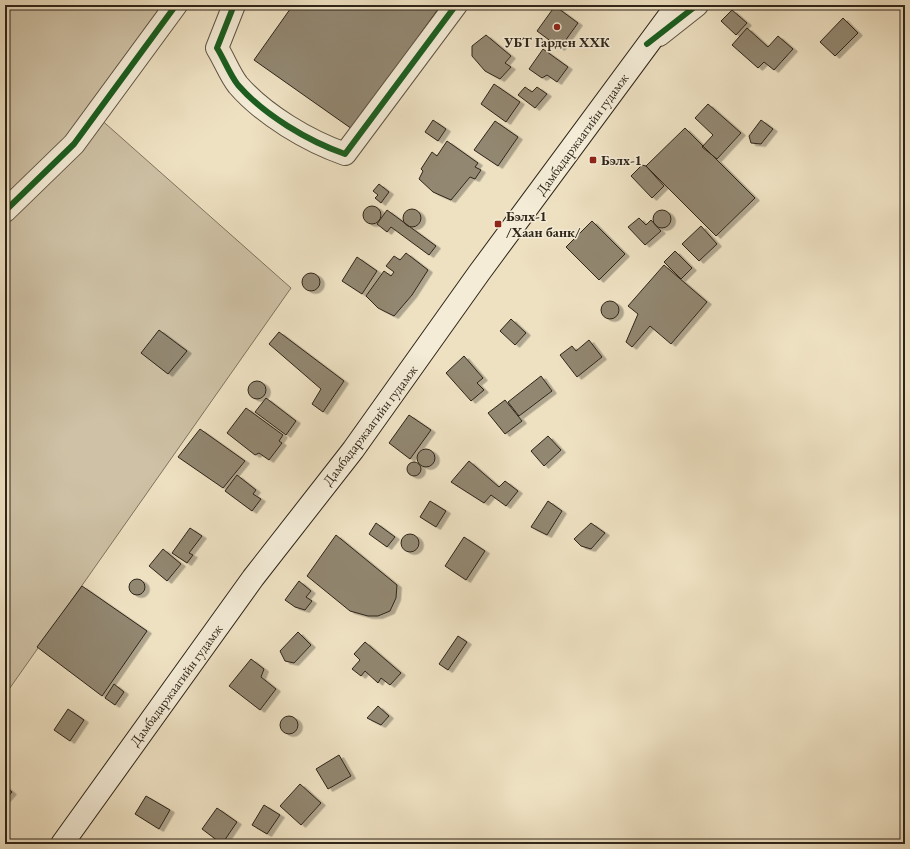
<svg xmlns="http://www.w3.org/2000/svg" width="910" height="849" font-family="'EB Garamond',serif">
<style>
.green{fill:#cec1a5;stroke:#7e735f}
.building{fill:#928771;stroke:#2f2519;filter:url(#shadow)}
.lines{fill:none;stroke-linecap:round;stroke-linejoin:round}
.minor-casing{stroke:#5f5443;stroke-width:24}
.secondary-casing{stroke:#2f2519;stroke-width:24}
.minor{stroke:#f4ecd7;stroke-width:22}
.secondary{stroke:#f4ecd7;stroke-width:22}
.cycleway-casing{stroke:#f4ecd7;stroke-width:8}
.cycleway{stroke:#1b5e20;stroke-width:6}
.poi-dot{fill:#8f2418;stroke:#f4ecd7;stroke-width:1.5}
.labels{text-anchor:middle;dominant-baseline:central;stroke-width:3;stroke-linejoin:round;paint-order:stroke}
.poi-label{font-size:14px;font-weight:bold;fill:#2f2519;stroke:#f4ecd7;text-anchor:start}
.street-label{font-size:14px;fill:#2f2519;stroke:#f4ecd7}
</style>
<defs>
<filter id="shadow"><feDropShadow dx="4.5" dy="2.5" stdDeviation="0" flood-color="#0004"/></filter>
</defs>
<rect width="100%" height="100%" fill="#eee1c2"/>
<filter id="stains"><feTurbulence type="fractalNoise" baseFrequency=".005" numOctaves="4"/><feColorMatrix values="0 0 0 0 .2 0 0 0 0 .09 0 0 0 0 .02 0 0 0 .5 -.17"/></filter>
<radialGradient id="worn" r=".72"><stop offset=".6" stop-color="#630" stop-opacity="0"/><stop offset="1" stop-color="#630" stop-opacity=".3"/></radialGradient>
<path class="green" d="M5 5H170L89 109 291 288 5 695Z"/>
<path class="building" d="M293 5H441L352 129 254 60Z
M555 6 578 23 560 48 537 31Z
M732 10 747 23 736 35 721 21Z
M843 18 858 33 835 56 820 42Z
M747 28 768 47 778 36 793 49 774 70 764 62 758 68 732 45Z
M486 35 511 56 505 63 511 67 500 79 485 71 472 56V46Z
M543 49 568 67 557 82 547 75 542 78 529 69Z
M494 84 520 102 506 122 481 104Z
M525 87 532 92 537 87 547 94 535 108 518 95Z
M708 104 741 133 717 159 702 147 713 135 695 118Z
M433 120 446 129 438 141 425 132Z
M761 120 773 129 761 144 751 143 749 136Z
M495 121 518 137 498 166 474 150Z
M685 128 755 198 716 236 646 166Z
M447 141 478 163 475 167 481 170 475 179 470 177 451 200 433 192 419 179 423 171 421 169 432 152 437 156Z
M642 165 646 166 664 186 652 198 631 176Z
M379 184 389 192 381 203 375 198 378 195 373 191Z
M363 215a9 9 0 1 1 18 0a9 9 0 1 1-18 0Z
M403 218a9 9 0 1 1 18 0a9 9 0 1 1-18 0Z
M387 210 436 246 429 255 391 227 387 232 377 224Z
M653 219a9 9 0 1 1 18 0a9 9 0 1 1-18 0Z
M639 218 646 225 651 220 661 231 645 245 628 227Z
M592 221 625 254 599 280 566 247Z
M701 226 717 244 699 261 682 244Z
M675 251 692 268 681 279 664 262Z
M406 253 428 270 412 295 394 316 378 308 366 296 384 271 391 276 394 272 386 266 394 256 400 260Z
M357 257 377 271 362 294 342 281Z
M664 265 707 302 671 344 650 326 632 347 626 342 638 314 628 306Z
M302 282a9 9 0 1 1 18 0a9 9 0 1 1-18 0Z
M601 310a9 9 0 1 1 18 0a9 9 0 1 1-18 0Z
M511 319 526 333 515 345 500 331Z
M159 330 187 351 168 374 141 353Z
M279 332 344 381 323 412 312 404 321 389 269 344Z
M589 340 602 357 577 377 560 355 572 346 576 351Z
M464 356 483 378 477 383 484 390 471 401 446 373Z
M541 376 552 391 519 416 508 402Z
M248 390a9 9 0 1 1 18 0a9 9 0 1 1-18 0Z
M266 398 296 421 286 435 255 412Z
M505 400 522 421 505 434 488 413Z
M246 408 283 435 279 441 282 443 269 460 259 453 255 455 227 433Z
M409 415 431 430 410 459 389 443Z
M200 429 245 461 223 488 178 457Z
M548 436 561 450 544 466 531 451Z
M417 458a9 9 0 1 1 18 0a9 9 0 1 1-18 0Z
M469 461 499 487 505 481 518 491 506 506 491 495 484 503 451 482Z
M407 469a7 7 0 1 1 14 0a7 7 0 1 1-14 0Z
M237 475 256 490 253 494 261 499 252 511 225 491Z
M430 501 446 511 436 527 420 517Z
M548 501 562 511 547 535 531 527Z
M376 523 395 537 387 547 369 534Z
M591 523 605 533 591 549 581 546 574 539Z
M190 528 202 536 189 553 193 555 187 563 172 553Z
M401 543a9 9 0 1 1 18 0a9 9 0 1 1-18 0Z
M336 535 397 585 396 598 390 611 378 616H368L350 611 307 576Z
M464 537 485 551 466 580 445 566Z
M163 549 181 564 167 581 149 566Z
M129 587a8 8 0 1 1 16 0a8 8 0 1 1-16 0Z
M299 581 311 591 306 597 312 601 305 610 295 607 285 600Z
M82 586 147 631 102 696 37 647Z
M298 632 311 645 294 663 285 661 280 651Z
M458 636 467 642 448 670 439 664Z
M365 642 401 673 390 685 381 678 378 683 365 671 361 676 352 669 360 660 354 654Z
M251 659 264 669 261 677 276 689 260 710 229 686Z
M114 684 124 692 115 705 105 698Z
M378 706 389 716 381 725 367 718Z
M68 709 84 720 70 741 54 730Z
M280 725a9 9 0 1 1 18 0a9 9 0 1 1-18 0Z
M339 755 351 776 328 789 316 769Z
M300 784 321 803 301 825 280 806Z
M5 786 12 792 5 800Z
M146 796 170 810 159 829 135 814Z
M264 805 280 815 267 834 252 825Z
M217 808 237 822 222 844 202 829Z"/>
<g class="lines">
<g class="minor-casing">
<path id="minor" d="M234 5 217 48C224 59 230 75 238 85 264 115 308 141 345 154L456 5
M659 35 697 5
M5 211 74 144 176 5"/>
</g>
<g class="secondary-casing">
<path id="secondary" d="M62 844 253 578 353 450 479 273 677 5"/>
</g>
<use href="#minor" class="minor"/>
<use href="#secondary" class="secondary"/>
<g class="cycleway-casing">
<path id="cycleway" d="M234 5 217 48C224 59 230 75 238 85 264 115 308 141 345 154L456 5
M647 44 697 5
M5 211 74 144 176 5"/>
</g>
<use href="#cycleway" class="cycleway"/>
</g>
<g class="poi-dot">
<circle cx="557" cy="27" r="4"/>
<rect x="589" y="156" width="8" height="8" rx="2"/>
<rect x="494" y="220" width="8" height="8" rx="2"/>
</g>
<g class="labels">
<g class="poi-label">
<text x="557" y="42" text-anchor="middle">УБТ Гарден ХХК</text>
<text x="601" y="160">Бэлх-1</text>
<text x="506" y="216">Бэлх-1<tspan x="506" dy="16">/Хаан банк/</tspan></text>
</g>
<g class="street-label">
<text transform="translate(582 134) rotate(-54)">Дамбадаржаагийн гудамж</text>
<text transform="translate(370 425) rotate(-53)">Дамбадаржаагийн гудамж</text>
<text transform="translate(176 685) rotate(-54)">Дамбадаржаагийн гудамж</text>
</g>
</g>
<rect width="910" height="849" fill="none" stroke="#eee1c2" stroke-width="20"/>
<rect x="6" y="6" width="898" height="837" fill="none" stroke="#2f2519" stroke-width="2"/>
<rect x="10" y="10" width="890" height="829" fill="none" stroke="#2f2519"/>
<rect width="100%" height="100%" filter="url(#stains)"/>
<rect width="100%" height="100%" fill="url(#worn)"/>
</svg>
